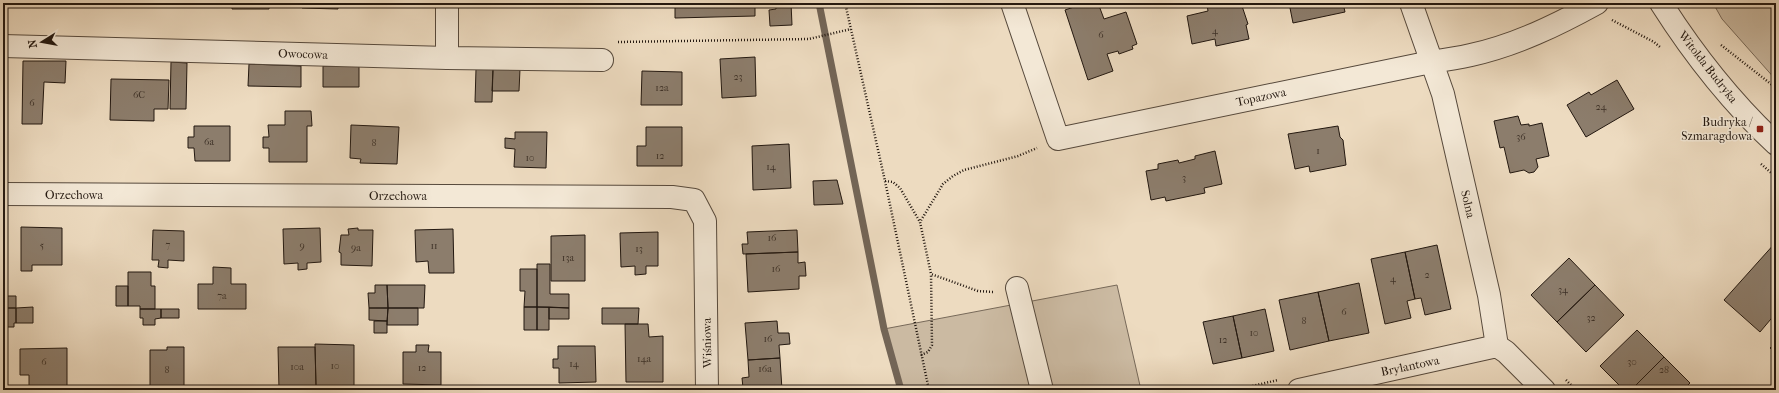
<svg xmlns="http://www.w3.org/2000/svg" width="1779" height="393" font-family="'IM FELL French Canon',serif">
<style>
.green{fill:#cbbaa2;stroke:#776959}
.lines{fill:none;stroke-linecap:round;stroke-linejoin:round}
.stream{stroke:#736556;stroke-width:7}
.building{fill:#8c7d6c;stroke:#231810}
.minor-casing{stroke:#56493c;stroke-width:24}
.path{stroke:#231810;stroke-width:2.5;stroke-dasharray:1 2;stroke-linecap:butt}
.minor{stroke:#f3e8d6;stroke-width:22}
.poi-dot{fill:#8f2418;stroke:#f3e8d6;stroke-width:1.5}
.labels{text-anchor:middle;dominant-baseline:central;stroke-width:3;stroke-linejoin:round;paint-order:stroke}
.number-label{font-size:10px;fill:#3d3127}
.street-label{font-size:12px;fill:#231810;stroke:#f3e8d6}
.poi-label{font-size:12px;fill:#231810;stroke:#f3e8d6;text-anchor:end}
</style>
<rect width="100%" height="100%" fill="#eddbc0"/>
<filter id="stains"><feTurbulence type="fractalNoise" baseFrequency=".005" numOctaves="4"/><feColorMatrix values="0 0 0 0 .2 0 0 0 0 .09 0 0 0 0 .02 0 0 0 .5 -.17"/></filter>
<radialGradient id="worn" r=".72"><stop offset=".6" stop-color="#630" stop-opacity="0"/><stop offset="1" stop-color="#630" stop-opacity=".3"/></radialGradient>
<path class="green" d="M1713 3H1776V80L1722 19Z
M1117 285 1141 390H901L884 329Z"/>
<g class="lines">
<path class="stream" d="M819 3 884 329 901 390"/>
</g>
<path class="building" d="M153 3H194V7H153Z
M232 3H269V9H232Z
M302 3H338V9L302 8Z
M675 3H755V16L675 18Z
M776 3H791L792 25 770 26 769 10 776 9Z
M1086 3H1098L1104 19 1126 12 1137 44 1132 46 1133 49 1119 54 1118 51 1107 54 1113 71 1088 80 1065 10Z
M1214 3H1241L1248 24 1246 25 1249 39 1216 46 1215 39 1192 44 1187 16 1208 11 1207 5Z
M1289 3H1343L1345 12 1293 23Z
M755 57 756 96 722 98 720 59Z
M23 61H66L65 83 44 82 42 124H22Z
M171 62 187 63 186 109H170Z
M249 64 301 66V87L248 86Z
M323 66H359V87H323Z
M476 69H493L492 102H475Z
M493 69H520L519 91H492Z
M642 71 682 72V105H641Z
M111 79 169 80 168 109H154V121L110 120Z
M1617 80 1634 109 1586 137 1567 105 1589 92 1591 95Z
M285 111H311L312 126H307V162H269V148H263V137H269L268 125H285Z
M1518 116 1521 125 1529 124V126L1542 123 1549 156 1536 159 1538 167 1534 172 1529 173 1524 170 1510 173 1504 147 1500 148 1494 121Z
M351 125 399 127 397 164 360 163 361 159 350 158Z
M194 126H230V161H195L194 148H188V137H194Z
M1338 126 1340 137 1343 140 1346 165 1310 172 1309 166 1295 169 1288 134Z
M646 127H682V166H637V146H646Z
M515 132H547L546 168 514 167 515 149 505 148V138L515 139Z
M789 144 791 188 753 190 752 146Z
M1215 151 1222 184 1204 188 1205 193 1166 201 1165 197 1151 200 1146 171 1158 169V164L1178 160 1179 163 1195 159V156Z
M837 180 843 204 814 205 813 181Z
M21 227 62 228V265H32V271H21Z
M320 228 321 262 307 263V269L298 270V263L284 264 283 229Z
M358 228V230H373L372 266 341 265V253L339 252 341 235H349L348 229Z
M453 229 454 273H429L428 261 416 262 415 230Z
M153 230 184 231V261L168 260V268L158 267 159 260H152Z
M797 230 798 252 743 254 742 244H748L747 232Z
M658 232V266H646V274L635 275V266L621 267 620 233Z
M585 235V281H551V236Z
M1776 242V313L1760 332 1724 300Z
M1437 245 1451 309 1425 315 1421 298 1415 299 1405 252Z
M798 252V263L805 262 806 276H799V289L748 292 746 254Z
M1405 252 1415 299 1407 301 1411 318 1385 324 1371 259Z
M1569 258 1595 285 1557 322 1531 295Z
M537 264H550V294H569V308L537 307Z
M213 267 231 268V284H246V309H198V284H213Z
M520 269H537V307H524L525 291H520Z
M128 272H151V286H155V309H140V306H128Z
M1359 283 1369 333 1329 341 1318 292Z
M375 285H387L388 308H369L368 293H375Z
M387 285H425L424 308H388Z
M1595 285 1624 315 1586 352 1557 322Z
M116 286H128V306H116Z
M1318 292 1329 341 1290 350 1279 300Z
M3 296H16V308H3Z
M33 307V323H16V308Z
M524 307H537V330H524Z
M537 307H549V330H537Z
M549 307 569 308V319H549Z
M3 308H16V323H14V327H3Z
M369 308H388L387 321 369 320Z
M388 308H418V325H387Z
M602 308H639L638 324H602Z
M140 309H161V318L155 319V325H143V318H140Z
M161 309H179V318H161Z
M1265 309 1274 351 1242 358 1233 316Z
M1233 316 1242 358 1213 364 1203 322Z
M374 321H387V333H374Z
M777 321 778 333H789L790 344 779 345 780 358 748 360 745 323Z
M625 324H648L649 337 663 336V382H626Z
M1637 330 1664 357 1631 390H1624L1600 366Z
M1776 342V353L1770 348Z
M315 344 354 345V386H316Z
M416 345H429L428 352H441V385L403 384V352H416Z
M558 346H595L596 382 559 383V368H553V359H558Z
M167 347H184V390L150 389V350H167Z
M278 347H315L316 386 312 390H279Z
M67 348V390H29V375H20V349Z
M1664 357 1690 383 1683 390H1631Z
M780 358 782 390H750V387L743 388 742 378 749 377 748 360Z"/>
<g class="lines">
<g class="minor-casing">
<path id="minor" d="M447 3V58
M1012 3 1058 139 1431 62C1445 60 1458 58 1471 55 1516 45 1557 25 1597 3
M1411 3 1443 94 1489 295 1497 346 1506 352 1544 390
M1661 3C1694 55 1731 102 1776 144
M3 46 447 58 602 60
M3 194 672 197 694 200 705 221 707 390
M1017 288 1042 390
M1299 390 1497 346"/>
</g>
<path class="path" d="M848 3 846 7 885 181 929 390
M1612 20 1654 42 1660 47
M618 42 809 39 851 29
M1721 45 1776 88
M1761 164 1776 177
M885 181 893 182 900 188 920 222
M993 292 978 291 931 274 920 222 943 184 953 176 964 170 1018 156 1037 148
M921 355 928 352 932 345 931 274
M1566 380 1576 390
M1235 390 1278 380"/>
<use href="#minor" class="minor"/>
</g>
<rect class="poi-dot" x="1756" y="125" width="8" height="8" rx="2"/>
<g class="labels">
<g class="number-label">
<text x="1215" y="31">4</text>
<text x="1101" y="35">6</text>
<text x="738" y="77">23</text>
<text x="662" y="88">12a</text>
<text x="139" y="95">6C</text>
<text x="32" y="103">6</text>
<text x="1601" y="107">24</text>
<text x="1521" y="137">36</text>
<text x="209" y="142">6a</text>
<text x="374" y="143">8</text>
<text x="1318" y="151">1</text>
<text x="660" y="156">12</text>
<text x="530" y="158">10</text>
<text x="771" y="167">14</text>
<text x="1184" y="178">3</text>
<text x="772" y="238">16</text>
<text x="168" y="245">7</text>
<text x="42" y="246">5</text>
<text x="302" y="246">9</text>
<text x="434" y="246">11</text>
<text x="356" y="248">9a</text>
<text x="639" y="249">13</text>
<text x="568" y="258">13a</text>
<text x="776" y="269">16</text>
<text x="1427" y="275">2</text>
<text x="1393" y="279">4</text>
<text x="1563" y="290">34</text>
<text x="222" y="296">7a</text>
<text x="1344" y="312">6</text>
<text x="1591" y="318">32</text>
<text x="1304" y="321">8</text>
<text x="1254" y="333">10</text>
<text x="768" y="339">16</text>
<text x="1223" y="340">12</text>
<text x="644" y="359">14a</text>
<text x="44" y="362">6</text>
<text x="1632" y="362">30</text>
<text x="574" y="364">14</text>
<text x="335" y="366">10</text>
<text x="297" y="367">10a</text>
<text x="422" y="368">12</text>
<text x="765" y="369">16a</text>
<text x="167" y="370">8</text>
<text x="1664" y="370">28</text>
</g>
<g class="street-label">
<text transform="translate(303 54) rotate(2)">Owocowa</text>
<text transform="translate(1708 67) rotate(52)">Witolda Budryka</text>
<text transform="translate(1261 97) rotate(-12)">Topazowa</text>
<text x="74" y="195">Orzechowa</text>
<text x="398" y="196">Orzechowa</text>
<text transform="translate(1468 204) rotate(77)">Solna</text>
<text transform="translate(707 343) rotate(-91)">Wiśniowa</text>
<text transform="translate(1410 366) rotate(-12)">Brylantowa</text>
</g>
<g class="poi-label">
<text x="1752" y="122">Budryka /<tspan x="1752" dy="14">Szmaragdowa</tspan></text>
</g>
</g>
<rect width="1779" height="393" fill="none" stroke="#eddbc0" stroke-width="16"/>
<rect x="4" y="4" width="1771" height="385" fill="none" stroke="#231810" stroke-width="2"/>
<rect x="8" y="8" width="1763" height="377" fill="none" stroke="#231810"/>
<g transform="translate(42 42) rotate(259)" stroke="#f3e8d6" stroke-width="3" paint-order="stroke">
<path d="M0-3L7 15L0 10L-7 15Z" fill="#231810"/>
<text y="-6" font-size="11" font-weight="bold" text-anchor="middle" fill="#231810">N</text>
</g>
<rect width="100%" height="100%" filter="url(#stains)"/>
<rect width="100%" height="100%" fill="url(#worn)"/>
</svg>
